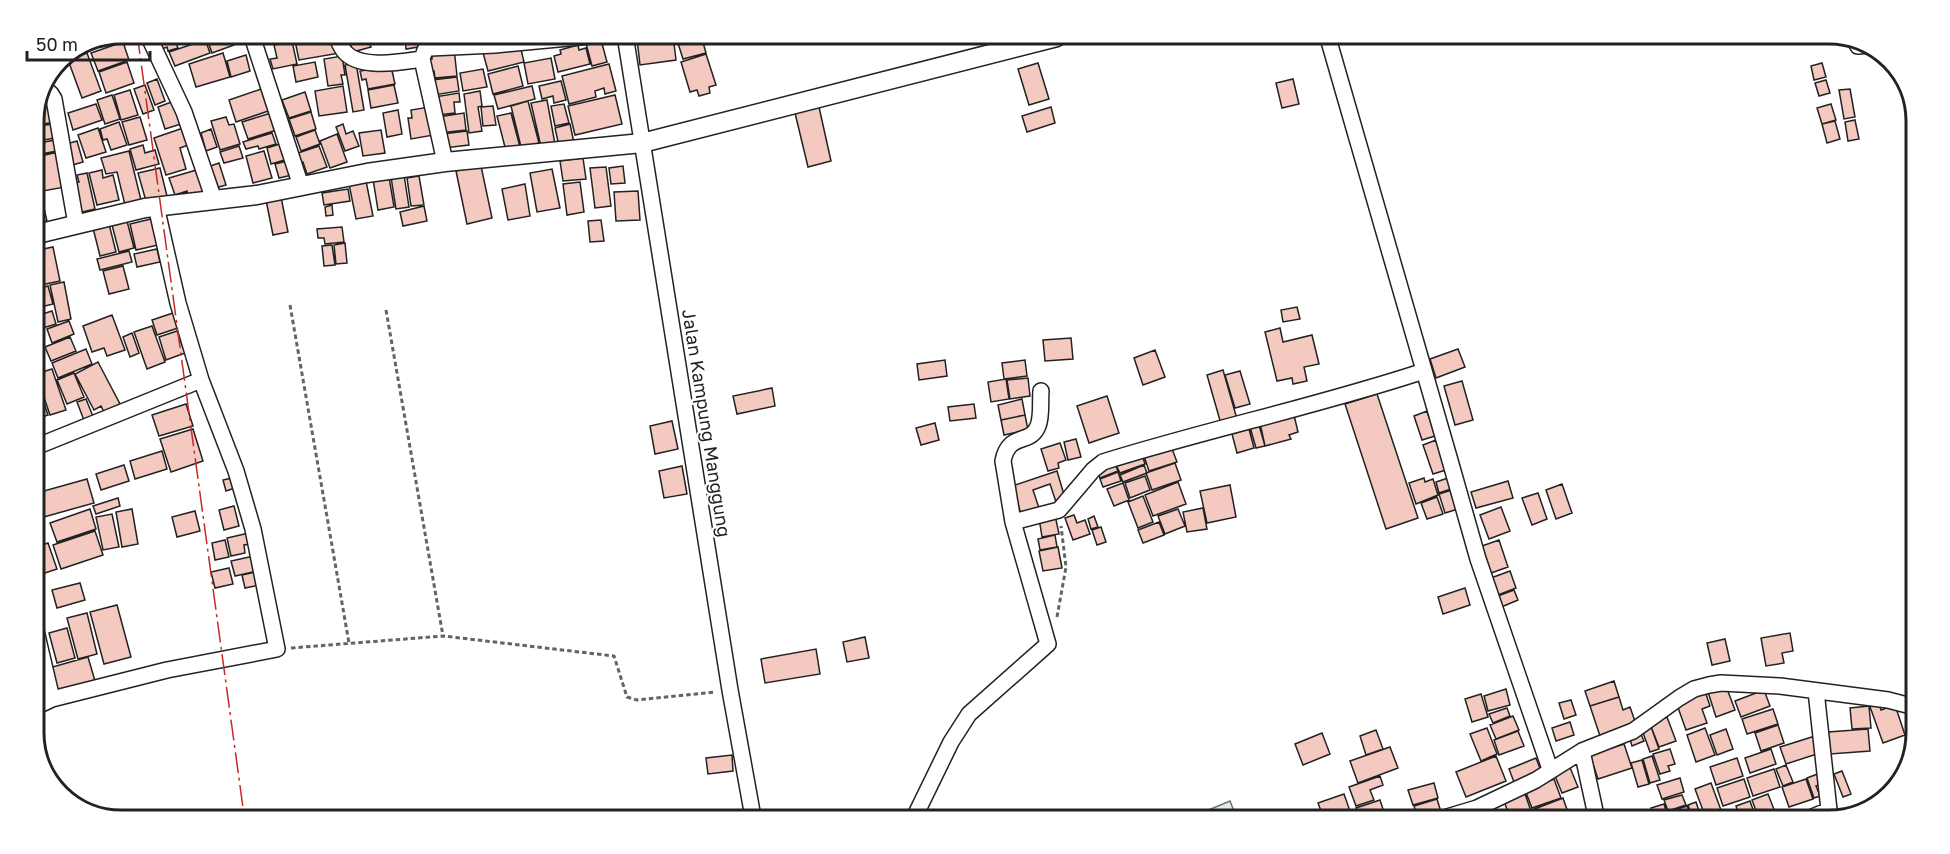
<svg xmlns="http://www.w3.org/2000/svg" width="1950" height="854" font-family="'Golos Text',sans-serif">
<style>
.green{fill:#e0efe3;stroke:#6f6f6f;stroke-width:1.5}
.building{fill:#f3c9c0;stroke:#222;stroke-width:1.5}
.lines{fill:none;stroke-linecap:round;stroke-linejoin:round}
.minor-casing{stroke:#222;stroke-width:18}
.tertiary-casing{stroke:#222;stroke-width:21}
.path{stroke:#646464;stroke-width:3;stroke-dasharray:4.5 3;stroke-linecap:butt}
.minor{stroke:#fff;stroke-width:15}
.tertiary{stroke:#fff;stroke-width:18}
.power{stroke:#c62828;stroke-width:1.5;stroke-dasharray:21 4.5 3 4.5;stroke-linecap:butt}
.labels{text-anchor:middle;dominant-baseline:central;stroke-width:4.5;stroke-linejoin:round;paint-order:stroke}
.street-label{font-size:18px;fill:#222;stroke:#fff}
.rim{fill:none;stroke:#222;stroke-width:3}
</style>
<rect width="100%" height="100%" fill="#fff"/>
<path class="green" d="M1230 801 1237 819H1187Z"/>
<path class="building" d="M159 33H172L178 48 168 51 167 47 162 49 156 34Z
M189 33H203L210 53 175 66 169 52 193 44Z
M205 33H230L234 45 212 53Z
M280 34H299V37L281 40Z
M347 34H366L371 47 353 52Z
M405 34H423L424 46 406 49Z
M330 35 340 53 299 60 295 41Z
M666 35H673L676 60 640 65 637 39Z
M696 35H701L706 53 683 59 677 40Z
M600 36 607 62 592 66 585 40Z
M292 41 297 64 273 69 270 59 277 58 274 45Z
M123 42 129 60 98 71 91 53Z
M520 45 524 62 488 71 482 49Z
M578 45 579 50 586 48 590 64 558 72 554 56 561 54 560 50Z
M454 48 457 76 435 78 434 71 429 72 428 59H432V50Z
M87 53 101 91 82 98 68 60Z
M223 53 230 77 196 87 189 64Z
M706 54 716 85 709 87 710 93 699 96 697 90 690 92 681 62Z
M246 55 250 71 231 77 227 61Z
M342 56 345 75H341L343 84 328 86 324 59Z
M551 58 555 79 528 84 524 63Z
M127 62 134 83 106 93 99 72Z
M315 62 318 77 296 82 293 66Z
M356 63 364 110 353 112 345 65Z
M1038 63 1049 99 1029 105 1018 69Z
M1822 63 1826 77 1814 80 1811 66Z
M609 64 616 91 605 94 604 88 595 91 596 97 569 104 562 76Z
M391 66 395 84 368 89 366 79 362 80 360 71Z
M518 66 523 86 493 94 488 74Z
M483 69 487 87 463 91 460 73Z
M457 77 459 91 434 95 432 80Z
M157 79 165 101 155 105 147 83Z
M1293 79 1299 104 1282 108 1276 83Z
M1826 80 1830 93 1819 96 1815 83Z
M561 81 566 100 554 103 553 96 542 99 539 86Z
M145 85 154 110 143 114 134 89Z
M394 85 398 103 371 108 368 90Z
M343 86 347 112 319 116 315 91Z
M532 86 535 99 498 109 494 95Z
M267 87 274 109 236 122 229 100Z
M1850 89 1855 117 1844 119 1839 90Z
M130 90 138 115 121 120 114 95Z
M480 91 482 106 478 107 482 131 469 133 464 94Z
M305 92 311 111 289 118 282 100Z
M459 93 460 102H454L455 113 437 115 434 97Z
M112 95 120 119 105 124 97 100Z
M615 95 622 124 575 135 568 106Z
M41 97 43 104 50 103 54 122 33 126V115Z
M177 100 184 123 165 129 158 107Z
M547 100 555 144 541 147 531 103Z
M528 101 539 143 521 147 511 106Z
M96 104 102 120 73 130 68 113Z
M564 104 569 123 555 126 551 106Z
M1831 104 1836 120 1822 124 1817 108Z
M493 106 496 125 483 126 481 107Z
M429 107 434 135 411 139 408 118H412L411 110Z
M819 107 831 161 808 167 795 113Z
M1051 107 1055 123 1027 132 1022 116Z
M398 110 402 134 387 137 383 113Z
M274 112 280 129 248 139 242 122Z
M311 112 316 129 295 136 289 119Z
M464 113 466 130 440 133 438 117Z
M511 113 520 147 506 151 497 116Z
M140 117 147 140 129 145 122 122Z
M226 117 229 125 234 124 240 144 220 150 211 121Z
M1855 120 1859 139 1848 141 1845 122Z
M1835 121 1840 139 1827 143 1822 124Z
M119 122 127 145 111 150 107 139 103 140 100 129Z
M52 124 55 138 33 142V127Z
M343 124 346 134 353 131 359 146 345 151 336 127Z
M570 124 574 143 559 146 555 128Z
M186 127 191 144 180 148 186 169 166 175 154 138Z
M98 128 106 152 86 158 78 135Z
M211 129 217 147 206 151 201 133Z
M315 130 320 144 301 151 296 137Z
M381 130 385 153 363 156 359 133Z
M467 131 469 145 444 148 442 134Z
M272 133 276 144 259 149 258 146 246 149 243 142Z
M337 134 347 162 330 168 320 141Z
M55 140 57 151 36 155 34 144Z
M77 141 83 162 69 166 63 145Z
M283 143 288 159 271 164 267 148Z
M143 145 145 153 155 150 159 164 136 170 130 149Z
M239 146 243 158 224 163 220 152Z
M319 146 327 167 307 174 303 162 298 163 295 154Z
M129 151 141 200 125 205 117 172 106 174 101 158Z
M264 151 272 178 253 183 246 156Z
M58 152 65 187 43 191 36 157Z
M583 158 586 179 563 181 560 161Z
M287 161 292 175 279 178 275 164Z
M219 163 226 185 212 189 205 168Z
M481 166 492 218 467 224 456 171Z
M623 166 625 183 611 184 609 168Z
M606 167 611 206 595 208 590 168Z
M160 168 167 196 146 201 138 173Z
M200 169 206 191 188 196 187 191 175 195 169 178Z
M552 169 560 208 537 212 530 173Z
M33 170H35L47 221 33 224Z
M102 170 103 178 113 175 119 200 97 205 89 173Z
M87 173 95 209 78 213 72 184 79 182 77 175Z
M404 175 409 207 396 209 391 177Z
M419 176 424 205 411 206 407 178Z
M389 177 394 207 378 210 373 179Z
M366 181 373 216 356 219 349 184Z
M580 182 584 212 567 215 563 184Z
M525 184 530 216 508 220 502 189Z
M348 189 350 201 324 205 322 193Z
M638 191 640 220 616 221 614 192Z
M281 197 288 232 273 235 266 200Z
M332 205 333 215 326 216 325 207Z
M424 206 427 221 403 226 400 212Z
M151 219 158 245 136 250 130 224Z
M601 220 604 241 590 242 588 221Z
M127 221 134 248 119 252 112 225Z
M109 224 116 252 100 256 93 228Z
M342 227 344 242 325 244 324 238H318L317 229Z
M345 243 347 263 336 264 334 245Z
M332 245 335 265 324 266 322 246Z
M53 247 60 281 41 285 34 251Z
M157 249 160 262 137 267 134 254Z
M129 251 132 262 100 270 97 259Z
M33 266 40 287 33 288Z
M123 266 129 289 109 294 103 271Z
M64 282 71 319 58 322 50 285Z
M48 286 53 304 33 309V290Z
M1297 307 1300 319 1283 322 1281 310Z
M52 311 56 324 33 331V317Z
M176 312 181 327 157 335 152 320Z
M112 315 125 350 107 356 104 348 92 352 83 326Z
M69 321 74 334 52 343 47 329Z
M152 326 165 362 147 369 134 332Z
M1280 328 1283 342 1312 335 1319 364 1304 367 1307 381 1293 384 1292 378 1277 381 1265 332Z
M177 331 185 353 166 360 159 337Z
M132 333 139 353 130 357 123 337Z
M70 337 76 351 51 361 45 347Z
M1071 338 1073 359 1045 361 1043 340Z
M86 349 92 364 58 378 52 363Z
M1458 349 1465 367 1436 378 1430 359Z
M1155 350 1165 377 1143 385 1134 358Z
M945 360 947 376 919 380 917 364Z
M1025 360 1027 376 1004 379 1002 363Z
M98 362 120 404 104 412 101 406 94 410 75 374Z
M52 369 66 410 50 415 36 374Z
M1223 370 1237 419 1221 424 1207 375Z
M1240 371 1250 404 1235 408 1225 375Z
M74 373 84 397 67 404 57 380Z
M33 377H35L48 415 33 420Z
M1028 378 1030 396 1010 399 1007 380Z
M1006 379 1009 399 991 402 988 382Z
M1462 381 1473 420 1455 425 1444 386Z
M772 388 775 406 737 414 733 396Z
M1377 394 1418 518 1386 529 1345 404Z
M1107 396 1119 433 1089 443 1077 406Z
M86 399 94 419 85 423 77 402Z
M1022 399 1025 415 1001 420 998 405Z
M186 404 193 426 159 436 152 415Z
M974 404 976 418 950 421 948 407Z
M1427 411 1435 436 1422 440 1414 416Z
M1025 415 1028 430 1004 435 1001 420Z
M1294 415 1298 432 1289 435 1291 439 1265 446 1260 423Z
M672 421 678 449 655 454 650 426Z
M935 423 939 440 921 445 916 428Z
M1259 425 1265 446 1256 448 1250 427Z
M193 429 203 461 171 472 160 439Z
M1249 429 1254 448 1237 453 1232 434Z
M1076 439 1081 457 1068 460 1064 442Z
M1436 440 1446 470 1433 474 1423 445Z
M1060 443 1066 460 1058 463 1059 468 1048 471 1041 449Z
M1171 446 1177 462 1149 471 1144 456Z
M162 451 167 469 135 479 130 461Z
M1142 455 1145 464 1120 473 1116 465Z
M1175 463 1181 480 1152 490 1146 473Z
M1115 464 1118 471 1100 478 1097 470Z
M124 465 129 481 101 490 96 474Z
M1144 465 1147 473 1123 482 1120 475Z
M682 466 687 494 664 498 659 471Z
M1057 471 1065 498 1056 502 1050 484 1033 490 1039 508 1021 514 1012 486Z
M1118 472 1121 481 1103 487 1100 479Z
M1145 476 1150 490 1130 498 1125 483Z
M232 478 235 488 226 491 223 480Z
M1424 478 1425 482 1433 479 1438 495 1416 504 1409 483Z
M1448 478 1451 489 1439 493 1436 482Z
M87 479 94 503 33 520V494Z
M1508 481 1513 498 1476 508 1471 492Z
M1178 482 1186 504 1153 516 1145 495Z
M1123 483 1129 500 1114 506 1107 489Z
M1562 484 1572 513 1556 519 1546 490Z
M1230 485 1236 517 1207 523 1200 491Z
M1452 490 1458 509 1445 513 1439 494Z
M1538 493 1547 519 1532 525 1522 498Z
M1143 496 1153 522 1138 528 1128 502Z
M1437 497 1443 514 1427 519 1421 503Z
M118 498 120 506 96 514 93 506Z
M234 506 239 526 224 530 219 510Z
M1501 507 1510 531 1489 539 1480 515Z
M1203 508 1207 529 1187 532 1183 512Z
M90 509 96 529 57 542 50 523Z
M132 509 138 544 122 547 116 512Z
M1178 509 1185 526 1165 534 1158 516Z
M195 511 200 531 177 537 172 517Z
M112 514 119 547 103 550 96 517Z
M1055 515 1059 534 1042 537 1039 518Z
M1074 515 1077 523 1085 520 1090 534 1073 540 1065 518Z
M1094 516 1098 527 1091 529 1088 519Z
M1159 522 1164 535 1143 543 1138 530Z
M1101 527 1106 542 1097 545 1092 530Z
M95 531 103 555 61 569 53 545Z
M249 533 251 544 244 545 245 553 231 556 227 538Z
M1055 535 1057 547 1040 550 1038 539Z
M225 540 229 557 215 560 212 543Z
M1499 540 1508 567 1491 573 1482 546Z
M48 543 57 569 33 577V548Z
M1058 547 1062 568 1043 571 1039 551Z
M254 556 257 571 235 576 231 561Z
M229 568 233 584 215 588 211 572Z
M1510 571 1516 588 1498 595 1491 578Z
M256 572 259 585 245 588 242 575Z
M80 583 85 600 57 608 52 590Z
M1465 588 1470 605 1443 614 1438 597Z
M1514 590 1518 600 1499 608 1495 597Z
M117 605 131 657 104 664 90 612Z
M87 613 97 654 78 659 67 618Z
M67 628 75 658 57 663 49 633Z
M1790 633 1793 651 1782 653 1784 663 1766 666 1761 638Z
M865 637 869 658 847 662 843 642Z
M1725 639 1730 661 1712 665 1707 643Z
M816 649 820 674 765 683 761 659Z
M88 657 95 681 55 691 49 668Z
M1614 681 1619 697 1590 706 1585 691Z
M38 684 41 694 33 696V685Z
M1726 686 1735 710 1716 717 1708 692Z
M1506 689 1510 705 1488 711 1484 696Z
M1764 690 1770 706 1741 717 1735 701Z
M1705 691 1710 706 1702 709 1707 723 1686 730 1676 702Z
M1481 694 1488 717 1472 722 1465 699Z
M1619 697 1623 710 1630 707 1637 727 1601 739 1590 706Z
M1571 700 1576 715 1564 719 1559 703Z
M1878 701 1881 710 1895 705 1905 735 1883 743 1869 704Z
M1869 706 1871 728 1852 729 1850 708Z
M1507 708 1510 716 1493 723 1489 714Z
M1773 709 1778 724 1747 734 1742 719Z
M1513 716 1519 730 1496 739 1490 725Z
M1667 717 1676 741 1659 747 1650 724Z
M1570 722 1574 735 1556 741 1552 728Z
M1650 724 1659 749 1650 752 1641 727Z
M1778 725 1784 743 1761 751 1755 733Z
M1487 728 1497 754 1481 761 1470 734Z
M1705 728 1715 755 1696 762 1687 735Z
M1726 729 1733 749 1717 755 1710 735Z
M1868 729 1870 751 1830 754 1828 732Z
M1376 730 1383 749 1366 755 1360 736Z
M1518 731 1524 746 1499 755 1494 740Z
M1640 732 1644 741 1632 746 1629 736Z
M1322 733 1330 754 1303 765 1295 744Z
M1815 736 1820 753 1786 764 1780 747Z
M1624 744 1632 768 1598 779 1590 755Z
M1390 747 1398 768 1358 783 1350 761Z
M1670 749 1675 764 1668 766 1670 771 1660 774 1653 754Z
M1771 749 1776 764 1750 773 1745 758Z
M732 755 733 771 708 774 706 758Z
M1496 756 1506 781 1466 797 1456 772Z
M1652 756 1660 780 1650 783 1643 759Z
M1536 758 1541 771 1514 782 1509 769Z
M1737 758 1743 776 1716 785 1710 767Z
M1642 760 1649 784 1638 787 1631 763Z
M1569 765 1578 787 1562 793 1553 771Z
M1786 765 1793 782 1783 786 1776 769Z
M1774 769 1780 787 1753 796 1747 778Z
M1842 771 1851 794 1843 797 1834 774Z
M1820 773 1824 783 1816 786 1820 796 1814 798 1807 778Z
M1380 776 1383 785 1370 790 1374 800 1356 806 1349 787Z
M1680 778 1684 792 1662 799 1657 785Z
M1554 779 1561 798 1532 808 1525 790Z
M1744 779 1750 797 1723 806 1717 788Z
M1806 779 1813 799 1789 807 1782 787Z
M1434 783 1438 798 1413 805 1408 790Z
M1711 783 1725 821H1707L1695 789Z
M1344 794 1351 814 1337 819H1324L1318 803Z
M1525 794 1531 811 1510 818 1504 801Z
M1768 794 1777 817 1768 821H1760L1752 800Z
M1682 795 1686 805 1668 811 1664 800Z
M1563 798 1570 818 1564 820H1535L1532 810Z
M1437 799 1441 812 1418 819 1414 806Z
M1380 800 1384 812 1360 819 1356 808Z
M1750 801 1757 821H1741L1736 806Z
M1696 802 1702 820V821L1693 820 1688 805Z
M1664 804 1669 820H1654L1651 808Z
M1687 806 1692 820H1671L1668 812Z
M1862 807 1864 811 1847 816 1846 813Z
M1737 811 1741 821H1728L1726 815Z
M1635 814 1637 820H1617Z"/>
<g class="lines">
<g class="minor-casing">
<path id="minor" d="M147 33 184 112 214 200
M251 33 301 186
M335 34C338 39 340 46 344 51 359 70 401 62 422 59
M625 35 730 690 753 817
M1328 38 1449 457 1478 559 1550 769
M1854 39 1858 46 1870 45
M45 89 51 94 54 99 76 224
M445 162 422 59 425 50 430 48 495 45 601 35
M33 448 201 380
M1013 522 1059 510 1093 470 1103 462C1209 429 1318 406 1424 371
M33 618 52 699
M1816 691 1829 810 1833 820
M33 708 52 699 167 670 277 649 253 529 236 471 201 380 178 303 156 206
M1582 751 1597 820
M914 818 951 742 969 714 1048 644 1013 522 1003 461C1009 431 1030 446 1038 426 1042 416 1040 402 1041 391
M1437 820 1477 808
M1481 820 1477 808 1536 780 1582 751 1633 731 1679 698 1694 689 1709 685 1721 683 1780 686 1888 700 1911 706
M1803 821 1829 810"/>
</g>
<g class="tertiary-casing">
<path id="tertiary" d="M33 235 145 208 257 195 367 173 445 162 642 143 1057 37"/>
</g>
<path class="path" d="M290 305 349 643
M386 310 443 636
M1057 617 1066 567 1061 526
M291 648 443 636 614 656 627 697 637 700 716 692"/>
<use href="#minor" class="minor"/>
<use href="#tertiary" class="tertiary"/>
<path class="power" d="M137 33 244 815"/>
</g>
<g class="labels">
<g class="street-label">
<text transform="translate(707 423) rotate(81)">Jalan Kampung Manggung</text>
</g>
</g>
<path d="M0 0H1950V854H0ZM121 44H1829A77 77 0 0 1 1906 121V733A77 77 0 0 1 1829 810H121A77 77 0 0 1 44 733V121A77 77 0 0 1 121 44Z" fill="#fff" fill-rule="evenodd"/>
<path class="rim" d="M121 44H1829A77 77 0 0 1 1906 121V733A77 77 0 0 1 1829 810H121A77 77 0 0 1 44 733V121A77 77 0 0 1 121 44Z"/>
<path d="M27 51v9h123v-9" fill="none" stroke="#222222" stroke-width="3"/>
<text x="36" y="51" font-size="18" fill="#222222" stroke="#ffffff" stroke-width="4.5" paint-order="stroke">50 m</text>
</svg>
